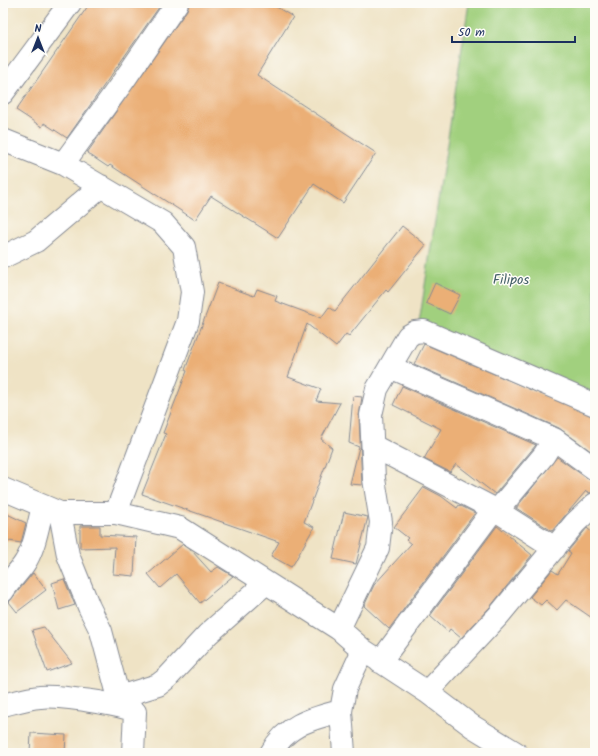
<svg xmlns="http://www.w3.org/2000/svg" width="598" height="756" font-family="Kalam,sans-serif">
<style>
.green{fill:#a1d07e;stroke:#5e806e}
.building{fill:#ebaf76}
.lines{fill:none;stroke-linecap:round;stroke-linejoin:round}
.minor-casing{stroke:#858992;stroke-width:24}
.minor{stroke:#fff;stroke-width:22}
.labels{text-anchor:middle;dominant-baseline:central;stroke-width:3;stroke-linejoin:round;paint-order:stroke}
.park-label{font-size:14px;fill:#435f68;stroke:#fdfcf7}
</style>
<rect width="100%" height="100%" fill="#fdfcf7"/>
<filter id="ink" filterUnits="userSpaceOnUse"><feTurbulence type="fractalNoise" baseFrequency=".025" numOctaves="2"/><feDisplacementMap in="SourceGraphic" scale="8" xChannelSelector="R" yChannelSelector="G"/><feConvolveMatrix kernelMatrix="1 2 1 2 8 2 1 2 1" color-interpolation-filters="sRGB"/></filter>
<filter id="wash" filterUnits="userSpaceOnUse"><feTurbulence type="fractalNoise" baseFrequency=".012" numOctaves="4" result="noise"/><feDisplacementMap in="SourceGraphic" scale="16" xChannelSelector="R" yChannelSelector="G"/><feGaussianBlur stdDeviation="0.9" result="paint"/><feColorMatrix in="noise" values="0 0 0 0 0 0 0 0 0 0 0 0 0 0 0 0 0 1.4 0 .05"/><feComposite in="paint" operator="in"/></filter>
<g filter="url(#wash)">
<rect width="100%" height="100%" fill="#efe3c5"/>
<path class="green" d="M469 3H595V412L418 330Z"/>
<g id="blocks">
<path class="building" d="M90 3H162L67 138 44 123 42 127 16 110Z
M189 3H270L293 17 257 75 376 153 343 203 314 184 278 238 211 196 195 220 110 165 108 167 87 153 187 10Z
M402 226 426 245 388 292 386 290 349 336 346 334 336 347 307 324 288 377 321 389 316 401 340 403 321 439 332 448 304 522 314 527 294 563 291 567 271 556 279 542 142 494 166 434 163 433 187 371 185 370 218 283 254 296 257 289 277 296 275 301 321 318 329 307 335 311Z
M435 283 460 295 450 314 426 303Z
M424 344 595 417V454L559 428 414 364Z
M402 386 536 445 495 494 456 464 450 472 424 459 441 429 393 405Z
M353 396 362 397 359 416 362 485 350 484 359 447 349 443Z
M557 457 588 479 595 481V492L590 493 586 491 552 531 516 508Z
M424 487 441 496 457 508 459 505 475 513 389 629 364 606 374 585 411 544 406 540 408 538 394 527Z
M3 512 26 523 21 543 3 540Z
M344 512 368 517 356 564 333 559Z
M80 526H100V535L136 537 134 576 113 574 115 547 80 548Z
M497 526 532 555 490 607 461 638 450 629 448 632 430 616Z
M587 528 595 535V620L566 600 557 610 546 600 541 605 530 597 552 570 558 574 571 553 568 551Z
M183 544 192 551 211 572 218 567 233 576 200 603 176 574 160 588 148 574Z
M33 573 46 590 17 612 9 602Z
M64 579 75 605 59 610 52 583Z
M44 627 72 663 47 672 32 630Z
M31 733 66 735 65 753H30Z"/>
</g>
</g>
<g filter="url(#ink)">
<use href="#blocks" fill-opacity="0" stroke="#858992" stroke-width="1"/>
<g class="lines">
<g class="minor-casing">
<path id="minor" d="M3 93 70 3
M3 140 63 164 163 223 184 247 192 292 188 321 116 513 180 528 339 629 363 650 427 692 472 726 516 753
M63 164 122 83 177 3
M3 257 36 241 101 186
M390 367 554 439 595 469
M373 446 494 509 555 548
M3 489 60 513H116
M497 511 544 455 554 439
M60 513 68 555 89 607 101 631 121 706
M3 591C9 581 18 573 24 564 35 548 38 525 43 506
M339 629 378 548 381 522 374 479 371 415 377 389 408 336 415 332 424 331 595 405
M380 662 494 509
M427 692 499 615 575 523 595 504
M119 697 158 685 167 678 208 634 266 583
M3 705C15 702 28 698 40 697 54 695 126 704 135 712L133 753
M271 753C287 724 311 719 341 711
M344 753 341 711 345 689 363 650"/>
</g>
<use href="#minor" class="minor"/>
</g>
</g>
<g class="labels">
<g class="park-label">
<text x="511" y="280">Filipos</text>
</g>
</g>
<rect width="598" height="756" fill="none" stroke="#fdfcf7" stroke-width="16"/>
<g transform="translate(38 38)" stroke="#fdfcf7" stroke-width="3" paint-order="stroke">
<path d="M0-3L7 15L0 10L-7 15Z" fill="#1b2f5e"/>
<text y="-6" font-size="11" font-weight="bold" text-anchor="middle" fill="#1b2f5e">N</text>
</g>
<path d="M452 36v6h123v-6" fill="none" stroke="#1b2f5e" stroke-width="2"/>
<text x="458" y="36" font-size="12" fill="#1b2f5e" stroke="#fdfcf7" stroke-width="3" paint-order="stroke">50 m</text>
</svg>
